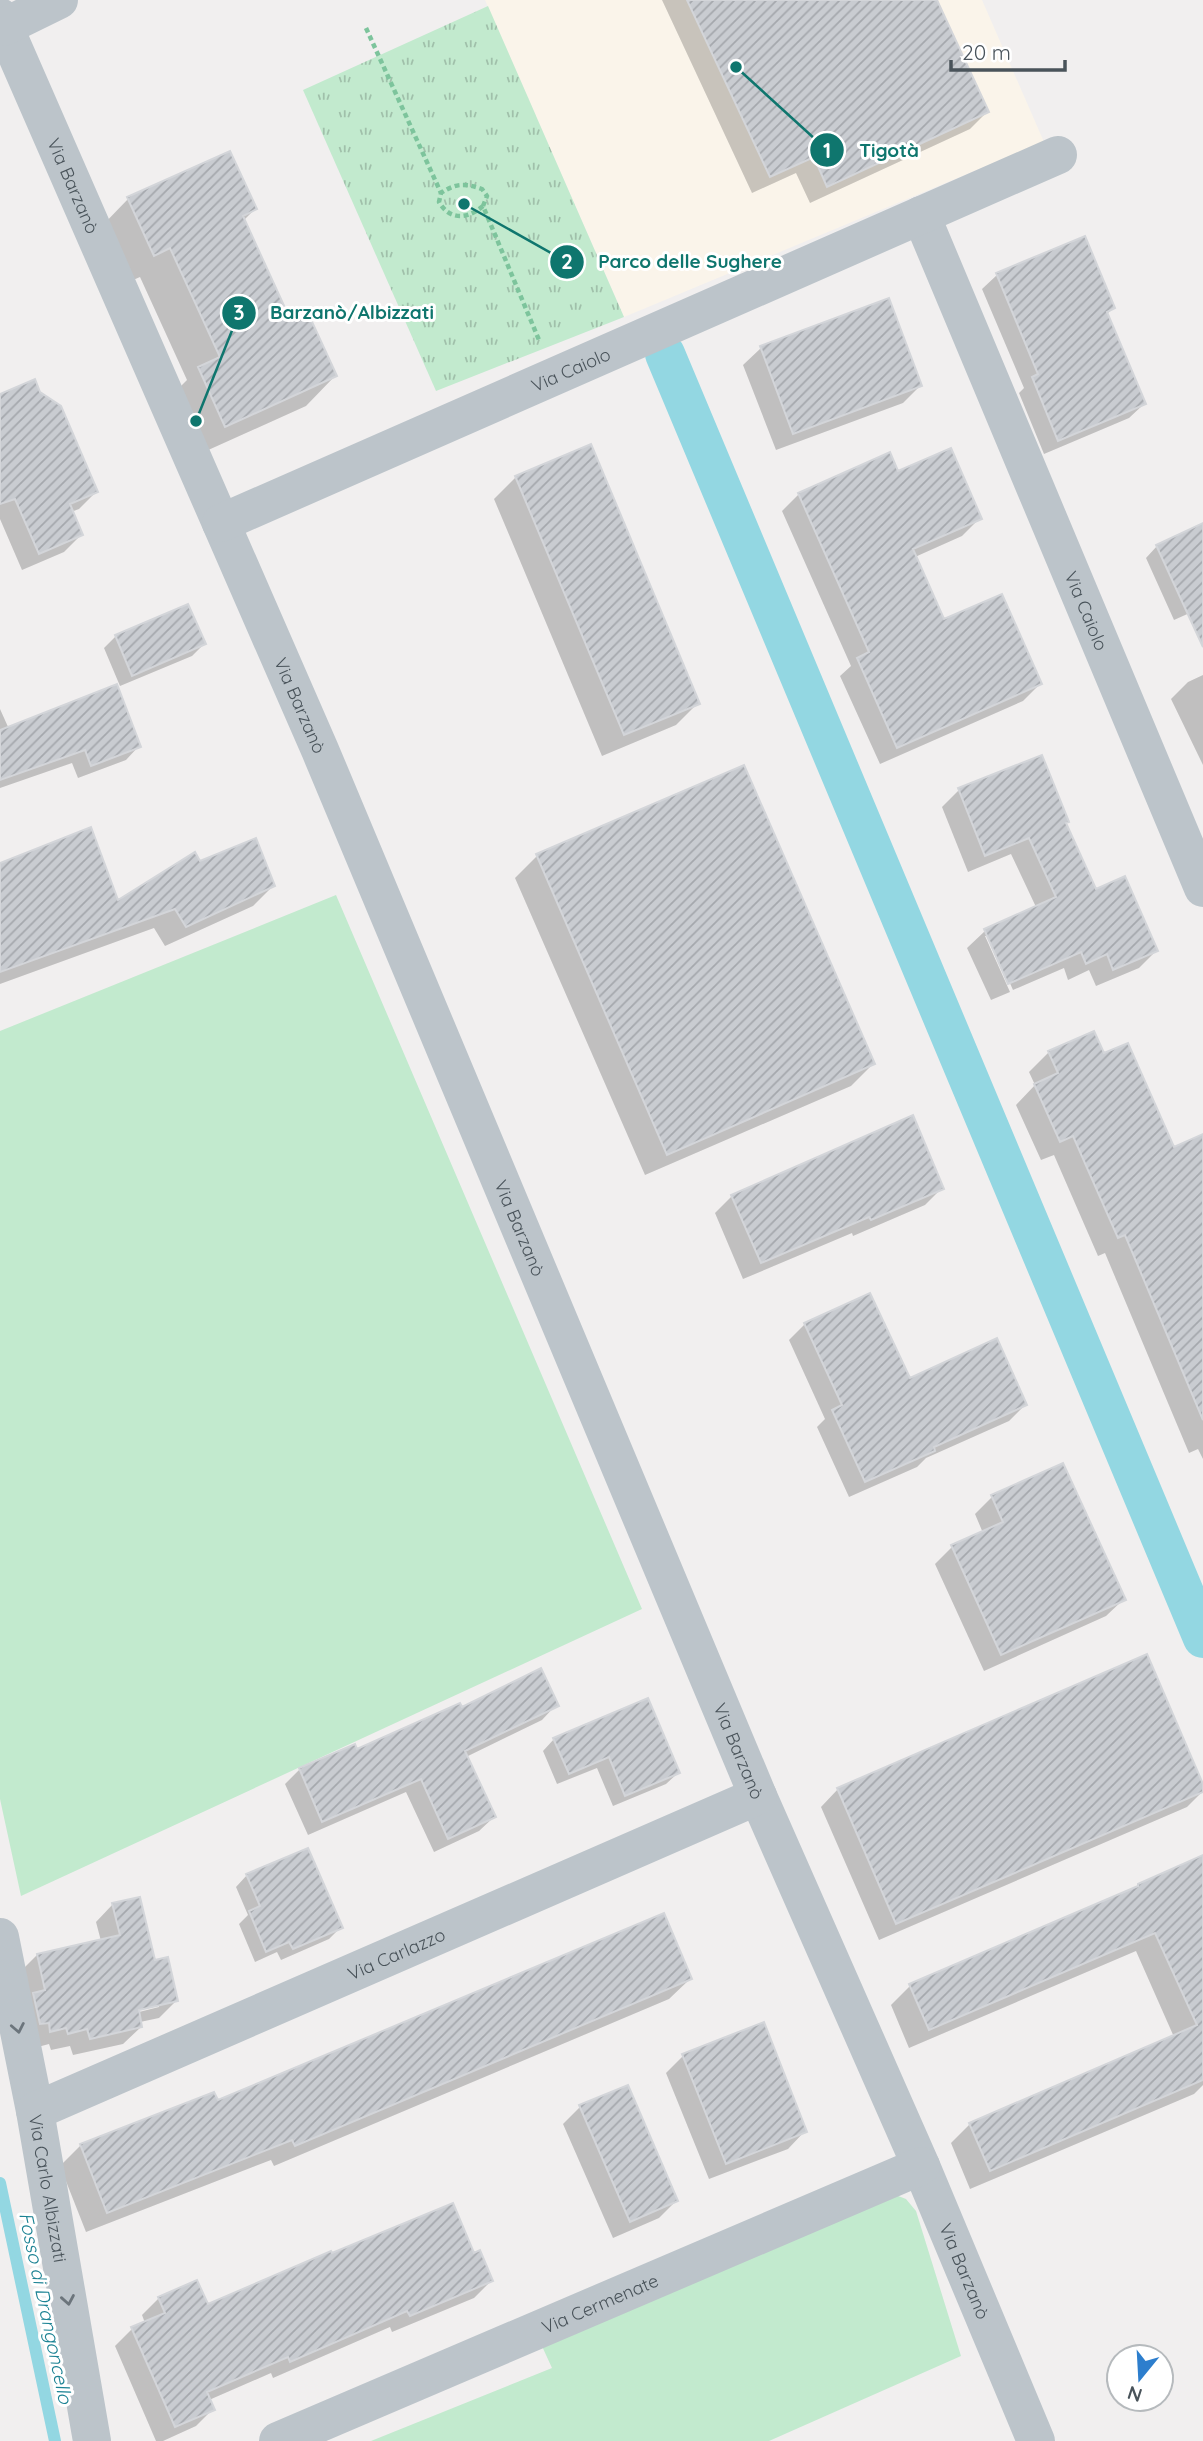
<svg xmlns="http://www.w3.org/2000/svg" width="1203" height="2441" font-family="Quicksand,sans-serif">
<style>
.commercial{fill:#faf4ea}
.grass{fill:#c2eace}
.park{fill:url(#park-tufts)}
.shadow{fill:#0003;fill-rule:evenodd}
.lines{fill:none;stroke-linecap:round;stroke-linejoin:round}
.stream{stroke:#93d7e2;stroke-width:12}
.canal{stroke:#93d7e2;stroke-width:40}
.building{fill:url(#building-hatch);stroke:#d3d5d9;stroke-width:2}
.path{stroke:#7dc49c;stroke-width:4.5;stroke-dasharray:5 3.5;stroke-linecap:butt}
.minor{stroke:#bcc4ca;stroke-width:38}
.oneway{stroke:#6c757c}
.labels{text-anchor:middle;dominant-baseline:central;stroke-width:6;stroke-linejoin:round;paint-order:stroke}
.street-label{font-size:18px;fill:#49535a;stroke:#fff}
.water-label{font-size:19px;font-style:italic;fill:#1b8293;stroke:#fff}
.leader{fill:none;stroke:#0f766e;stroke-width:2.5}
.callout-dot{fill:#0f766e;stroke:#fff;stroke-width:2.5}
.mark-label{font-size:21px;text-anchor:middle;font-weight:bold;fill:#fff}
.callout-label{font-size:19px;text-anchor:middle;font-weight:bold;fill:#0f766e;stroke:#fff;stroke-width:6;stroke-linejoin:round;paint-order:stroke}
</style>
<defs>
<pattern id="park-tufts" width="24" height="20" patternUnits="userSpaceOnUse" patternTransform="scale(1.75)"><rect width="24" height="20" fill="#c2eace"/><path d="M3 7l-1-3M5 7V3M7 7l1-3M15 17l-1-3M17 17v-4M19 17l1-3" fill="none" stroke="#a0c0aa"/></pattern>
<pattern id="building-hatch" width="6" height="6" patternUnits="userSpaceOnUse" patternTransform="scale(1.75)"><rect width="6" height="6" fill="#c9ccd1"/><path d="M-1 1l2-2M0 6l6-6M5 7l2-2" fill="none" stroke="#a5a8ad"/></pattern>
</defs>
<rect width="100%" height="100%" fill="#f1efef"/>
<path class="commercial" d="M485 0H982L1044 142 624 317Z"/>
<path class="grass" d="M336 895 642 1609 21 1896 0 1799V1031Z
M893 2194 906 2199 916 2211 961 2356 769 2441H371L552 2368 541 2344Z"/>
<path class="park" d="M488 6 624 317 436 391 303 90Z"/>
<path class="shadow" d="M662 0H935L987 112 970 129 810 203 796 173 752 193Z
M128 199 255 209 243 221 291 323 335 376 306 406 195 456 169 398 187 380 140 277 124 284 99 229Z
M997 275 1113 308 1106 315 1144 404 1129 418 1044 454 1019 393 1024 388 982 289Z
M888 300 920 386 903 403 776 450 743 365 761 348Z
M0 396 96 492 79 509 71 512 81 535 64 552 22 570 0 519Z
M897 473 979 519 962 536 915 557 943 621 1040 684 1023 701 880 764 840 676 851 666 782 511 799 494Z
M516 477 698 703 676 725 602 756 494 499Z
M1203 525V607L1174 620 1146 558 1157 546Z
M116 636 204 644 192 656 120 686 104 648Z
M1203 675V765L1171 699 1188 682Z
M0 709 9 729 139 746 126 760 78 778 72 763 0 788Z
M959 790 1064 824 1095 891 1156 951 1139 968 1096 986 1089 970 1068 980 1064 968 1013 990 989 936H985L1010 992 991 1000 967 948 985 931 1036 907 1011 854 968 872 942 807Z
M537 856 873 1064 851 1086 645 1175 515 878Z
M199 864 273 886 253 906 165 946 154 928 0 984V865L117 902Z
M1049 1052 1103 1055 1173 1149 1203 1136V1459L1198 1449 1189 1453 1105 1253 1098 1256 1054 1155 1041 1160 1016 1105 1035 1085 1029 1072Z
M942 1188 925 1205 853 1236 852 1233 743 1279 715 1213 732 1196Z
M805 1324 909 1380 1025 1405 1009 1421 926 1458 917 1467 849 1497 817 1427 825 1419 789 1340Z
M992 1497 1124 1599 1106 1616 984 1671 935 1564 952 1547 983 1533 975 1514Z
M556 1705 542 1720 466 1757 494 1817 479 1831 434 1852 406 1792 308 1835 285 1784 300 1769 356 1751 461 1709Z
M554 1739 678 1773 666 1784 613 1806 597 1768 557 1784 543 1751Z
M1203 1788V1791L1187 1807 879 1940 821 1807 838 1789Z
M1203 1857V2085L1194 2094 970 2189 951 2143 970 2124 1174 2037 1136 1951 909 2048 891 2005 910 1986 1135 1890Z
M247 1875 341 1927 329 1939 281 1960 277 1952 255 1962 239 1924 248 1915 236 1887Z
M113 1904 153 1962 177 2000 159 2018 140 2022 141 2027 123 2044 73 2055 70 2046 51 2050 49 2044 34 2048 20 1972 37 1955 101 1941 96 1922ZM159 2004V2007L131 2014 130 2011Z
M690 1979 669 1999 274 2166 271 2160 86 2232 60 2166 81 2145 217 2103Z
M683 2056 805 2131 788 2149 709 2179 666 2073Z
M580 2107 676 2201 659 2218 613 2238 563 2124Z
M473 2255 491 2281 474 2298 392 2332 390 2327 273 2378 271 2373 209 2400 213 2409 196 2426 163 2441H156L115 2346 132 2329 145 2323 142 2315 159 2298 207 2307 331 2256Z"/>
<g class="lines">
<path class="stream" d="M0 2183 55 2441"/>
<path class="canal" d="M665 354 1203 1638"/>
</g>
<path class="building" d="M687 0H937L989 112 827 187 814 157 770 177Z
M230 151 257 209 243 216 291 321 308 313 337 376 225 427 198 367 220 357 170 248 154 256 127 197Z
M1085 236 1115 308 1107 312 1146 404 1058 441 1032 377 1038 374 996 273Z
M889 298 922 386 793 434 760 346Z
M35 379 40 392 61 406 98 492 70 504 83 535 39 554 15 499 0 504V394Z
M591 444 700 704 624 735 515 476Z
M951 448 982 519 913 549 944 619 1002 594 1042 684 897 748 857 658 869 652 798 493 890 452 898 471Z
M1203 523V647L1156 545Z
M188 604 206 644 132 676 115 635Z
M117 684 141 747 91 766 85 750 0 780V730Z
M1042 755 1069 822 1066 823 1096 889 1125 876 1158 951 1113 970 1107 954 1086 964 1081 952 1008 984 984 929 1056 897 1029 838 985 856 958 788Z
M744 765 875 1064 667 1155 536 854Z
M91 827 118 900 195 852 200 861 256 838 275 886 186 927 175 909 0 972V863Z
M1094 1031 1104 1053 1128 1043 1174 1147 1203 1134V1420L1125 1235 1118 1238 1073 1136 1060 1142 1034 1084 1058 1073 1048 1051Z
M913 1115 944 1189 871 1220 869 1217 761 1263 731 1195Z
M870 1293 910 1378 997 1338 1027 1405 934 1447 935 1451 865 1482 832 1410 842 1405 804 1323Z
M1063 1463 1126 1600 1001 1655 951 1545 1003 1522 991 1495Z
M1147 1654 1203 1784V1792L896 1924 837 1788Z
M541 1668 559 1706 465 1751 496 1817 448 1839 421 1779 322 1822 299 1768 355 1744 357 1749 460 1703 462 1707Z
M648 1698 680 1773 625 1796 609 1757 569 1774 553 1738Z
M308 1848 343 1928 293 1949 289 1942 266 1952 249 1911 260 1906 246 1874Z
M1203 1855V2080L990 2171 969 2123 1197 2025 1155 1933 929 2030 909 1984 1138 1886V1884Z
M140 1897 155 1960 168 1957 178 2001 139 2010 142 2027 90 2039 87 2029 68 2034 66 2028 50 2032 49 2023 40 2024 33 1993 45 1990 37 1954 120 1935 112 1903Z
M664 1913 692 1979 295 2146 292 2140 107 2213 80 2144 214 2092 218 2100Z
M764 2022 807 2132 726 2164 682 2054Z
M628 2085 678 2201 630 2222 579 2105Z
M453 2203 474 2253 480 2250 493 2281 410 2316 407 2311 290 2362 288 2357 207 2392 215 2410 175 2427 131 2327 165 2313 158 2297 197 2280 208 2304 331 2251 332 2253Z"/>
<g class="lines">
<path class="path" d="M366 28 441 193
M483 206C468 219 450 221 439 202L441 193C456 183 465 183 482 189L487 196 483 206 539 340"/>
<g class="minor">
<path id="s1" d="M0 17 320 750 758 1796 921 2166 1036 2441"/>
<path d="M4 27 59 0"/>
<path id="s2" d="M921 215 1203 888"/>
<path id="s3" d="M221 523 1058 155"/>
<path id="s4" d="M0 1937 35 2111 92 2441"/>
<path id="s5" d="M35 2111 758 1796"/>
<path id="s6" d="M278 2441 921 2166"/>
</g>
</g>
<defs><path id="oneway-chevron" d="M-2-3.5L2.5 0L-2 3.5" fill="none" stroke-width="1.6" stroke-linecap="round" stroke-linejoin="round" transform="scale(1.75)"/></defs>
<g class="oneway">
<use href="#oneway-chevron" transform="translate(18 2028) rotate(79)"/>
<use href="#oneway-chevron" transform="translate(68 2300) rotate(80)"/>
</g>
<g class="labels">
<g class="street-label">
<text stroke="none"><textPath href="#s1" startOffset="184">Via Barzanò</textPath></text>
<text stroke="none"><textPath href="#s3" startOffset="382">Via Caiolo</textPath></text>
<text stroke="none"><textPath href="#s2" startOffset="429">Via Caiolo</textPath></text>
<text stroke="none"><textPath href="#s1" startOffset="751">Via Barzanò</textPath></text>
<text stroke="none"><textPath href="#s1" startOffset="1318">Via Barzanò</textPath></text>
<text stroke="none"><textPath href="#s1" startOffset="1885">Via Barzanò</textPath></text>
<text stroke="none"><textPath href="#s5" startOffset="394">Via Carlazzo</textPath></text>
<text stroke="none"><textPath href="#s4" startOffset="256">Via Carlo Albizzati</textPath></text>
<text stroke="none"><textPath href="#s1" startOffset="2452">Via Barzanò</textPath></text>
<text stroke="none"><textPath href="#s6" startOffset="350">Via Cermenate</textPath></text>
</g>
<g class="water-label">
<text transform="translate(46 2308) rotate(78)">Fosso di Drangoncello</text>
</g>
</g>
<path class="leader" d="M736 67L827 150M464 204L567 262M196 421L239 313"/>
<g class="callout-dot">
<circle cx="736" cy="67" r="7"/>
<circle cx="464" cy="204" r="7"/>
<circle cx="196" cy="421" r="7"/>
<circle cx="827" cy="150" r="18"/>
<circle cx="567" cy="262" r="18"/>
<circle cx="239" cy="313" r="18"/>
</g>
<g class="mark-label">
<text x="827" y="158">1</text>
<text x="567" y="269">2</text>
<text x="239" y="320">3</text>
</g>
<g class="callout-label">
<text x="889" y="157">Tigotà</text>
<text x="690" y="268">Parco delle Sughere</text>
<text x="352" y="319">Barzanò/Albizzati</text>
</g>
<g transform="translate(1140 2378) rotate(198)"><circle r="33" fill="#ffffff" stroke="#b6babd" stroke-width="2"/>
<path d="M0-5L12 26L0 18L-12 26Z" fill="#2d7ecd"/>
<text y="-10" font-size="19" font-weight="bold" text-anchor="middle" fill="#49535a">N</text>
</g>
<path d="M951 60v10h114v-10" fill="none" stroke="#49535a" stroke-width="3.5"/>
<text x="962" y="60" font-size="21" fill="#49535a" stroke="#ffffff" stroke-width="5" paint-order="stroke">20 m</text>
</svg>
